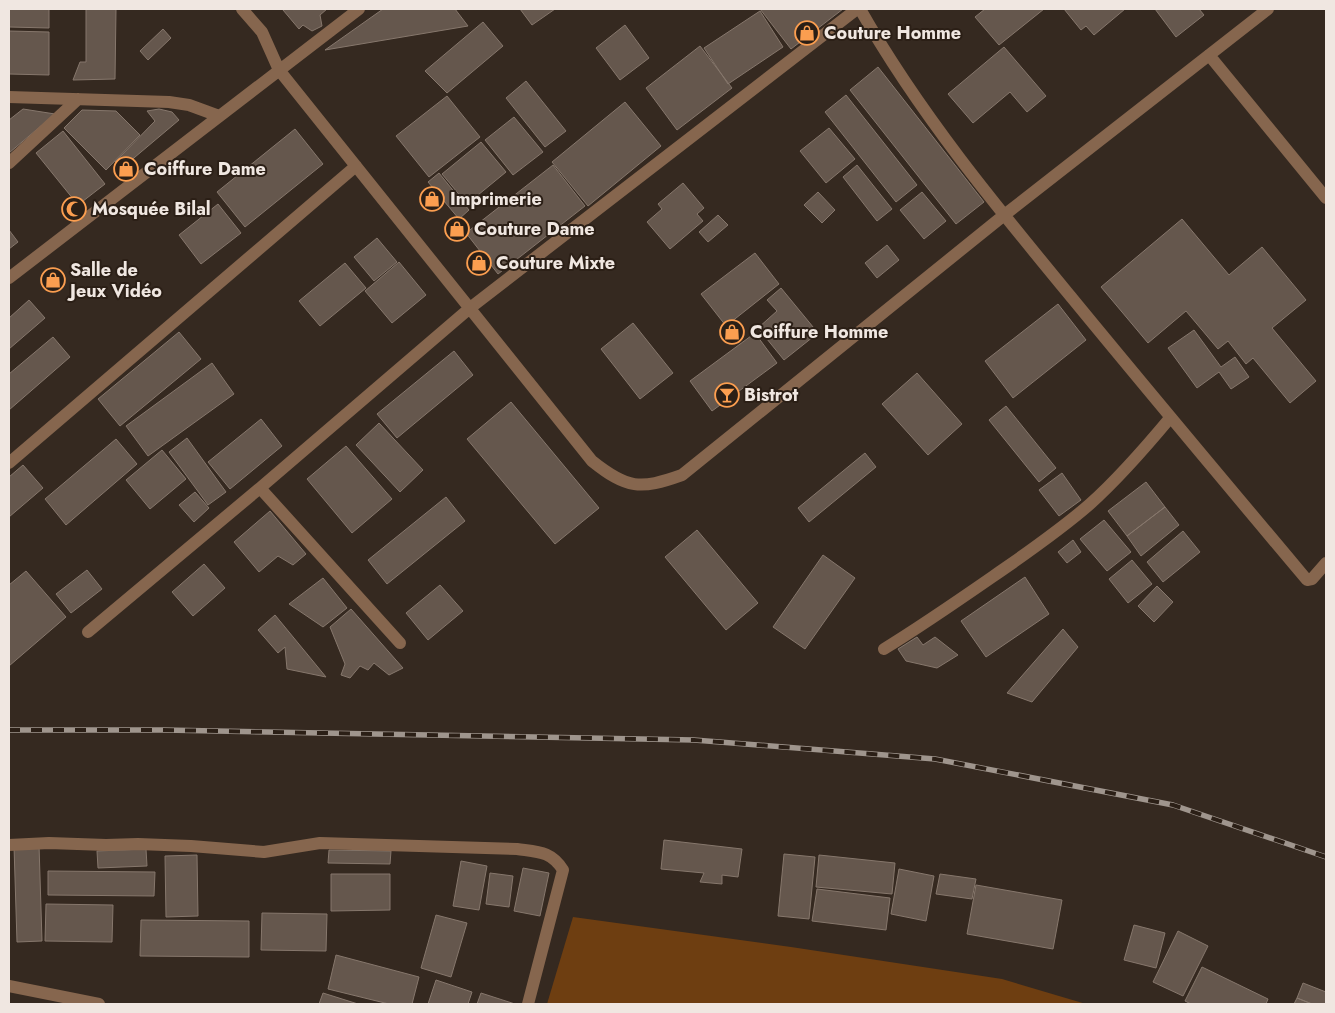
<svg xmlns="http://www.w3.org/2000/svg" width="1335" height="1013" font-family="Jost,sans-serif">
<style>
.green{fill:#6e3e11}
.building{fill:#65574d;stroke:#86776c}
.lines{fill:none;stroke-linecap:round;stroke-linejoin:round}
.street{stroke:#86664e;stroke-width:12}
.rail-casing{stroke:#9f958d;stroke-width:5.5}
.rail{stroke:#2b1f16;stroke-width:4;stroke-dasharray:11;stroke-linecap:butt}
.labels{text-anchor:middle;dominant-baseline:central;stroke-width:4;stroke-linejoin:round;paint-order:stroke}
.poi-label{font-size:18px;font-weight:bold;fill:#f0e7e1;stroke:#2b1f16;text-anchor:start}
</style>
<rect width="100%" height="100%" fill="#352920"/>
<path class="green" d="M573 917 791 947 1002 979 1086 1004H547Z"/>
<path class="building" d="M9 9H49V28L9 27Z
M86 9H116L115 79 73 80 80 62H86Z
M285 9H327L320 15 322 26 312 31 303 25 299 29 283 10Z
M383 9H455L468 26 325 50Z
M520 9H555L532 25Z
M760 9H843L791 49Z
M985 9H1044L999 45 975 17Z
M1064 9H1125L1094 35 1086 26 1081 30Z
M1155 9H1199L1204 15 1176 37Z
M760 11 783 47 728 84 704 48Z
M483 22 503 46 447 93 425 71Z
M625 25 649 58 620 80 596 48Z
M163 29 171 38 148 60 140 51Z
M9 31 49 32V75L9 74Z
M700 46 732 88 677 130 646 88Z
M1004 47 1046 96 1027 112 1010 92 973 123 948 94Z
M878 67 984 202 956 224 850 90Z
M526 81 566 131 545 147 506 98Z
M846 95 917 185 896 202 825 112Z
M447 96 480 137 429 177 396 136Z
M625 102 661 146 588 206 552 162Z
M23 109 55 114 9 153V120Z
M159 109 172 112 179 120 122 168 115 162 155 121 147 111Z
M82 110 116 111 140 135 106 170 64 128Z
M514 117 543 152 513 175 485 140Z
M829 128 855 159 826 183 800 151Z
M295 129 323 164 245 227 217 192Z
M63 131 105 184 78 205 36 153Z
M481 142 506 172 467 204 442 174Z
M553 165 585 206 498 274 466 233Z
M857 165 892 209 877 221 843 177Z
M439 173 469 210 459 219 428 182Z
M683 183 704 208 697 214 703 221 670 249 647 222 662 209 658 204Z
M818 192 835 210 822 223 804 205Z
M922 192 946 221 924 239 900 210Z
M218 204 241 233 201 264 179 235Z
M718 215 728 225 708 242 699 232Z
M1182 219 1229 275 1262 247 1306 300 1272 328 1316 381 1290 403 1253 358 1246 364 1228 341 1218 349 1186 311 1148 343 1101 287Z
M9 230 18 242 9 249Z
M377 238 397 262 374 281 354 257Z
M887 245 899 260 877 278 865 263Z
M755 253 779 284 726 326 701 294Z
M399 262 426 295 392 323 365 291Z
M345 263 366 288 320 326 299 301Z
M781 288 818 333 784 360 758 328 777 311 767 300Z
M29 300 45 318 9 349V318Z
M1058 304 1086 340 1013 398 985 361Z
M633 323 673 373 640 399 601 349Z
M1194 330 1221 367 1235 357 1249 377 1231 389 1219 372 1197 388 1168 348Z
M179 332 201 359 120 426 98 399Z
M755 333 777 363 712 411 690 381Z
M53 337 70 357 9 410V374Z
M454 351 473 375 397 438 377 414Z
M212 363 234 394 148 456 126 426Z
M917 373 962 424 928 455 882 404Z
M511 402 599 508 555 544 467 439Z
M1006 406 1056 468 1039 482 989 420Z
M261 419 282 446 230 489 208 462Z
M379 423 423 470 400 492 356 445Z
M187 438 226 492 208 505 169 452Z
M116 439 137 464 66 525 45 499Z
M346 446 392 499 352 533 307 479Z
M162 450 186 479 150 509 126 480Z
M865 453 876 467 809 522 798 508Z
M23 465 43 488 9 517V477Z
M1062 473 1081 500 1059 516 1039 490Z
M1146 482 1165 507 1127 536 1108 511Z
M195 492 209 508 194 522 179 505Z
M446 497 465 521 387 584 368 560Z
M1165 507 1179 525 1141 556 1127 536Z
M270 511 306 554 293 565 278 556 259 572 234 542Z
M1104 520 1131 552 1107 571 1080 539Z
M697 530 758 603 726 630 665 557Z
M1183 531 1200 552 1163 582 1147 562Z
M1073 540 1081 552 1067 563 1058 552Z
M823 555 855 578 805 649 773 627Z
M1132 560 1152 584 1128 603 1109 579Z
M204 564 225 588 193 616 172 592Z
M87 570 102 589 71 613 56 594Z
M26 571 66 617 9 666V585Z
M1025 577 1049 614 986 657 961 621Z
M323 578 347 608 323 627 289 604Z
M440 585 463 611 428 640 406 613Z
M1157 586 1173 602 1154 622 1138 606Z
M351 609 403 668 389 675 374 663 368 670 360 666 350 678 341 675 345 664 330 627Z
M275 615 326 677 287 669 285 647 278 653 258 630Z
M1063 629 1078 647 1032 702 1007 693Z
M917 637 923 645 935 637 958 655 937 668 906 661 898 649Z
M664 840 742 849 738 877 722 875V884L700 882 704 873 661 869Z
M39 845 42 941 17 942 14 846Z
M146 849 147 866 98 868 97 851Z
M329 850 391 851 390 864 328 863Z
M784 854 815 857 809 919 778 916Z
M197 855 198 916 166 917 165 856Z
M819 855 895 863 892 894 816 887Z
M461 861 487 866 479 910 453 906Z
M523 868 549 873 540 916 514 911Z
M899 869 934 876 926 921 891 914Z
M48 871 155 872 154 896 48 895Z
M490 873 513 876 509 907 486 904Z
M331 874H390V910L331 911Z
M940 874 976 879 972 899 936 894Z
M976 885 1062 900 1053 949 967 934Z
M817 889 890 898 886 930 812 921Z
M46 904 113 905 112 942 45 941Z
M262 913 327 914 326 951 261 950Z
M436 915 467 923 451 977 421 968Z
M141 920 249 921V957L140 956Z
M1134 925 1165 933 1156 968 1124 960Z
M1178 931 1208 946 1183 996 1153 982Z
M336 955 419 977 412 1004H389L328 989Z
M1202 967 1268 999 1266 1004H1191L1185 1001Z
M436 980 472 992 468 1004H428Z
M1303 983 1326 992V1004H1312L1297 998Z
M323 993 358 1004H319Z
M481 993 515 1004H477Z
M1297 998 1312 1004H1294Z"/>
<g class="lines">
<path class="street" d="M242 9 262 32 279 70 592 461C627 489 640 490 682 475L1003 216 1268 9
M860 9C919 113 996 206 1072 298 1150 393 1228 486 1307 580L1312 579 1326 563
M1209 55 1326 198
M9 97 169 102 189 105 219 116
M9 163 78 99
M9 278 359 9
M9 463 356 166
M260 488 400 643
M88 632 260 488 470 308 857 9
M884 649C928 622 969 593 1011 564 1038 545 1065 526 1090 504 1119 478 1145 448 1170 418
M9 845 49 843 106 845 138 844 191 846 264 852 320 843 517 849C538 852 551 851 563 870L528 1004
M9 986 99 1004"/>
<g class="rail-casing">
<path id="rail" d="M9 730H163L694 740 935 759 1173 805 1326 857"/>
</g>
<use href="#rail" class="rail"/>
</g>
<defs>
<g id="shop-ring" transform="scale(1.25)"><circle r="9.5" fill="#2b1f16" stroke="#fb9e50" stroke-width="1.5"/><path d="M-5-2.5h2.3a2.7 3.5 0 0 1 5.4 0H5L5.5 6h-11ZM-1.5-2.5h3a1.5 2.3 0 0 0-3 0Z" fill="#fb9e50"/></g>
<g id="mosque-ring" transform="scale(1.25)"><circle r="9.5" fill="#2b1f16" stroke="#fb9e50" stroke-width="1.5"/><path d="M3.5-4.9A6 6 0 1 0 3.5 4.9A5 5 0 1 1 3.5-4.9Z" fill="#fb9e50"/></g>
<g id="bar-ring" transform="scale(1.25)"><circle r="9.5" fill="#2b1f16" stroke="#fb9e50" stroke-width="1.5"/><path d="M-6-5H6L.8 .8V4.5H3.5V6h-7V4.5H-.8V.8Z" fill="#fb9e50"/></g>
</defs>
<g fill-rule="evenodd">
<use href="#shop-ring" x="807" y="33"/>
<use href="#shop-ring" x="126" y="169"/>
<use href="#shop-ring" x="432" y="199"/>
<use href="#mosque-ring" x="74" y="209"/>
<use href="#shop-ring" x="457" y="229"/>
<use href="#shop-ring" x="479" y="263"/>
<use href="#shop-ring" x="53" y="280"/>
<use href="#shop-ring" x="732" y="332"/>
<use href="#bar-ring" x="727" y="395"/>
</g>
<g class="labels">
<g class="poi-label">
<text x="824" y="33">Couture Homme</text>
<text x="144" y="169">Coiffure Dame</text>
<text x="450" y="199">Imprimerie</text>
<text x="92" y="209">Mosquée Bilal</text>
<text x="474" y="229">Couture Dame</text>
<text x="496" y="263">Couture Mixte</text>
<text x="70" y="270">Salle de<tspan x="70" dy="21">Jeux Vidéo</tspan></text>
<text x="750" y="332">Coiffure Homme</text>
<text x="744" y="395">Bistrot</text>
</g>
</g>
<rect width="1335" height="1013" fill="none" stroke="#f0e7e1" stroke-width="20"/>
</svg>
